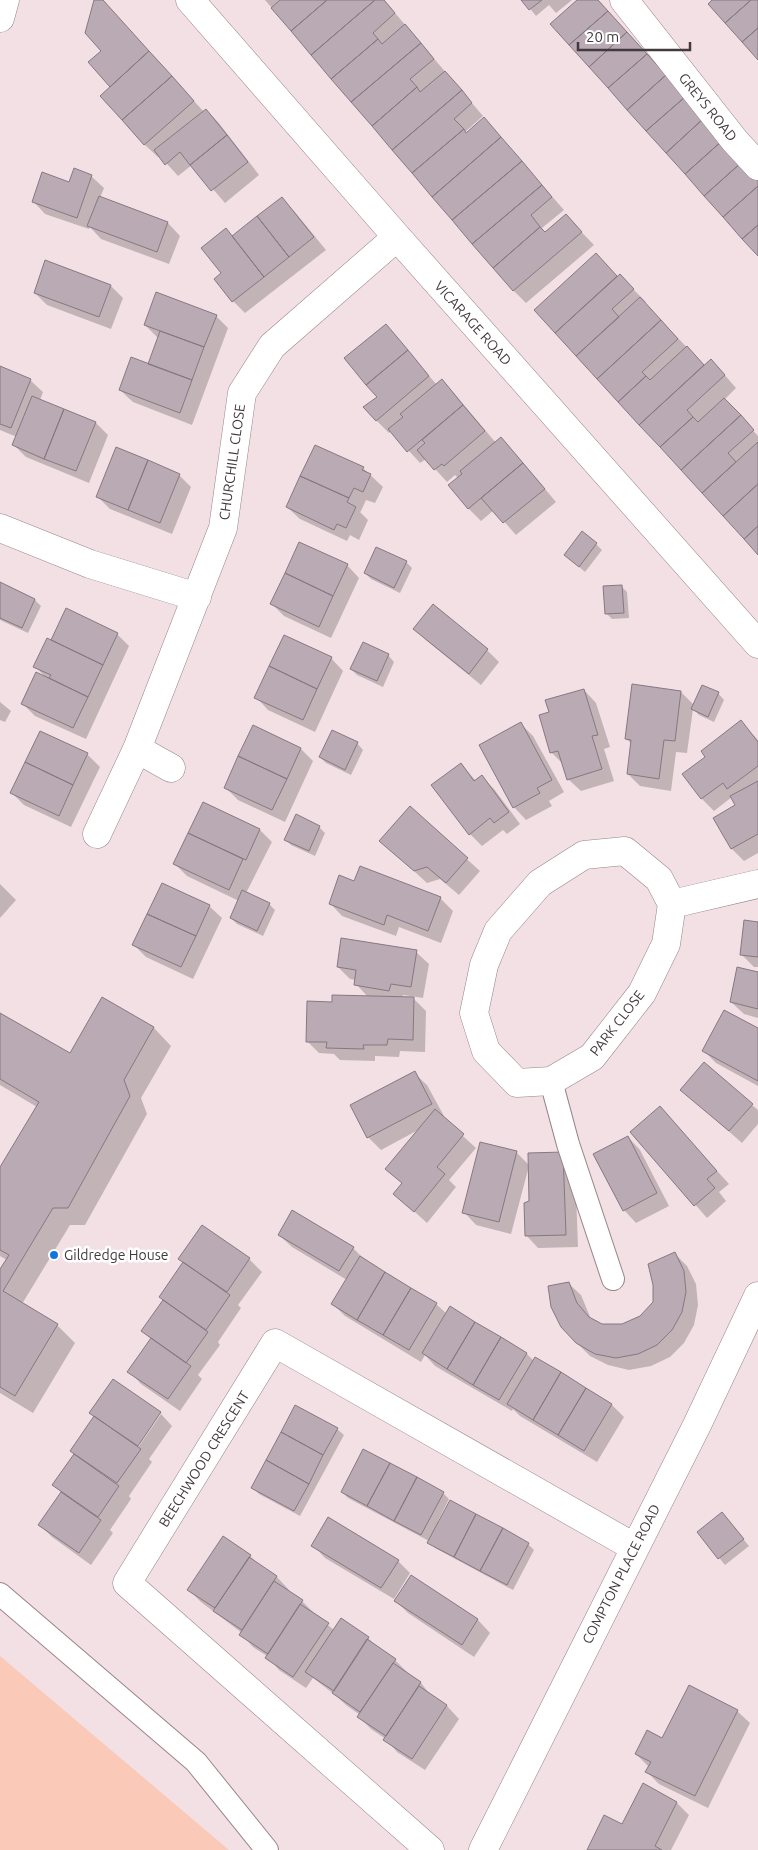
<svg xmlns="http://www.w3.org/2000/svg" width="758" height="1850" font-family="Ubuntu,sans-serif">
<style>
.green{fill:#fac9b8}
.shadow{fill:#0003}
.building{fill:#b9aab4;stroke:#867882}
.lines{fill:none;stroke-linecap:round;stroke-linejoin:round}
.lane-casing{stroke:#96858a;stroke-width:24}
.street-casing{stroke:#96858a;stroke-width:29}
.lane{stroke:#fff;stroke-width:22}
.street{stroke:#fff;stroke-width:28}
.poi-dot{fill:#1076de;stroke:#fff;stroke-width:2}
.labels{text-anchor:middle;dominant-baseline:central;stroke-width:5;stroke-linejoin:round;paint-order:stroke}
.street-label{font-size:14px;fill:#423a3c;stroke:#fff}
.poi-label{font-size:14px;fill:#423a3c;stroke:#fff;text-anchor:start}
</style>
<rect width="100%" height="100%" fill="#f3e0e5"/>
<path class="green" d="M0 1656 229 1850H0Z"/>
<path class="shadow" d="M95 0H102L204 112 206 110 218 122 259 175 225 203 192 165 178 176 159 155 158 157 145 145 102 96 112 87 103 51Z
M265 0H384L483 116 465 132 467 134 484 119 564 210 542 228 546 233 566 216 594 245 526 303 514 291Z
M523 0H572L556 13 549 5 536 16Z
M91 176 104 188 100 198 168 223 180 236 169 264 101 239 90 227 89 229 45 214 33 201 70 184Z
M282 199 294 211 326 250 245 313 233 301 223 274 233 237Z
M608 267 617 277 632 288 646 302 644 303 705 366 723 373 736 388 724 400 758 436V553L536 310Z
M111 286 123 298 111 329 47 305 35 293Z
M216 316 228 328 192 425 133 402 120 390 148 366 158 338 145 325Z
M385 325 437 385 442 381 454 393 496 443 501 438 513 451 556 502 516 535 494 510 481 521 468 508 458 478 455 475 447 482 426 459 420 463 391 431 389 433 376 420Z
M0 368 30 380 43 392 40 400 96 423 108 435 89 483 26 457 14 445 17 437 0 430Z
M363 468 383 487 375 503 366 500 361 511 360 512 368 520 359 540 350 535 347 541 300 519 287 507Z
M179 475 191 487 172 534 110 509 97 496Z
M596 544 602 550 585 572 565 555Z
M406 562 412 568 400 593 371 579 365 573Z
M347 565 359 578 331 638 284 616 272 604Z
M0 583 35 600 41 606 28 633 0 620Z
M621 586 627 592 629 618 612 619 606 613Z
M433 606 487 650 499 662 481 685 427 641 415 629Z
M117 634 129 646 86 739 35 716 23 704 46 678 35 666 52 641Z
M388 655 394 662 383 687 357 675 351 669Z
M331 658 343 671 315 732 268 710 256 697Z
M584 690 596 703 610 747 604 749 614 781 581 791 568 779 564 765 551 752 550 713Z
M681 692 694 705 718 693 724 700 714 722 699 715 693 709 687 753 676 752 671 791 640 786 628 774 632 744 626 739Z
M0 702 11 711 5 722 0 720Z
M741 722 758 740V853L744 861 732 849 714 818 737 806 732 797 714 811 702 799 684 774 707 757Z
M521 724 533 736 564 792 549 801 552 806 526 820 514 807Z
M357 743 363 750 351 775 326 763 320 757Z
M301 749 313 761 285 822 238 800 225 787Z
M87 754 100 767 71 827 24 805 12 793Z
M461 764 476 781 482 777 494 789 520 824 507 834 503 830 482 846 470 834Z
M203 804 260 830 272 842 246 893 269 904 275 910 263 936 237 924 231 918 239 901 187 876 175 864Z
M410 808 480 871 459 895 440 879 427 883 381 841Z
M319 827 325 833 315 856 291 845 285 839Z
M360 868 441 899 453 911 441 943 399 927 396 936 342 916 330 903 355 883Z
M0 884 16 900 0 918Z
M209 906 222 918 193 979 146 957 134 945Z
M758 923V967H754L741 954Z
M416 952 429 964 423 998 403 995 402 998 412 997 426 1011 425 1052 400 1051 399 1057 375 1056V1061L340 1060 334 1054 319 1053 307 1041 333 1003 368 997 356 984V980L350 979 338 967Z
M758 973V1018L744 1014 731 1002Z
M103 999 154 1028 171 1046 141 1098 147 1114 85 1225H70L22 1304 57 1325 75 1343 33 1413 0 1393V1272L7 1260 0 1256V1169L37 1107 0 1085V1014L70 1055Z
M758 1030V1086L716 1063 704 1051Z
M414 1073 427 1085 444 1116 442 1117 476 1148 449 1180 456 1187 427 1223 395 1194 403 1184 387 1169 420 1129 381 1150 368 1137Z
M682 1090 752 1105 758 1110V1124L742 1143Z
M660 1108 729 1184 719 1192 726 1201 707 1218 632 1132Z
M628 1137 640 1150 669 1206 636 1223 624 1210Z
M481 1143 517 1153 529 1165 575 1166 578 1247 538 1248 526 1235 530 1202 529 1166 511 1234 476 1225 464 1212Z
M202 1227 249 1259 262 1272 238 1305 241 1308 218 1342 220 1345 198 1375 202 1379 180 1411 141 1384 129 1371 151 1339 143 1331 165 1300Z
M279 1235 353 1248 365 1260 436 1304 447 1314 527 1354 534 1361 612 1405 624 1417 597 1462 520 1416 513 1409 512 1411 435 1366 425 1355 421 1362 345 1316 333 1304 347 1280 292 1247Z
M675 1254 687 1266 696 1284 698 1305 694 1325 684 1343 670 1357 651 1366 629 1370 608 1365 590 1356 577 1343 568 1283 581 1295 591 1319 602 1325 623 1326 641 1317 655 1303Z
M113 1381 161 1414H158L133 1451 135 1452 161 1414 172 1426 149 1459 152 1462 129 1496 131 1499 110 1530 113 1533 91 1565 52 1537 40 1525 62 1493 54 1485 75 1454Z
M337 1429 344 1435 300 1516 259 1494 253 1488Z
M342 1492 443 1493 449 1499 438 1521 528 1544 534 1550 513 1590 435 1548 429 1541 348 1498Z
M722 1513 749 1546 725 1565 698 1532Z
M313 1545 398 1561 410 1573 394 1599 325 1558Z
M250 1556 262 1568 277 1577 289 1590 288 1591 302 1601 314 1613V1614L334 1630 341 1620 368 1638 380 1650 395 1660 407 1672 406 1674 421 1683 432 1697 447 1706 459 1719 425 1770 397 1752 386 1739 371 1729 359 1717 360 1715 346 1705 334 1694 313 1678 306 1688 279 1670 267 1656 253 1647 241 1634 242 1633 201 1602 189 1590Z
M411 1577 478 1620 490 1633 474 1657 408 1613 396 1601Z
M737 1711 750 1723 708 1808 659 1784 647 1772 649 1767 636 1754 663 1739Z
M643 1785 677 1803 689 1815 671 1850H589L622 1826Z"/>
<path class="building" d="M94 0H103L149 51 110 87 88 62 101 51 85 33Z
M280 0H327L291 31 271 8Z
M327 0H375L311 55 291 31Z
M375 0H384L395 13 373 33 378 39 331 79 311 55Z
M521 0H542L529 10Z
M577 0H598L608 11 569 45 550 24Z
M712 0H751L725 23 708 4Z
M751 0H758V28L742 42 725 23Z
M608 11 627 32 589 67 569 45Z
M405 24 421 43 351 102 331 79 378 39 382 44Z
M758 28V60L742 42Z
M627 32 647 54 608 88 589 67Z
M421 43 434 59 410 79 417 87 372 126 351 102Z
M149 51 172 76 122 120 100 96Z
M647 54 666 75 627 110 608 88Z
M445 71 462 90 392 150 372 126 417 87 420 92Z
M666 75 685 97 646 131 627 110Z
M172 76 194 101 144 145 122 120Z
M462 90 472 103 454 119 464 129 412 173 392 150Z
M685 97 704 118 666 153 646 131Z
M206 109 227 135 190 165 180 152 165 165 154 150Z
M484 117 501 137 432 197 412 173 464 129 466 133Z
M704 118 723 140 685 174 666 153Z
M227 135 248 162 211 191 190 165Z
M501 137 522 161 452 220 432 197Z
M723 140 743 161 704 196 685 174Z
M522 161 542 185 472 244 452 220Z
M743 161 758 179V186L723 217 704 196Z
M74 168 92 175 77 218 32 202 42 172 69 182Z
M542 185 552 197 531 215 540 227 493 268 472 244Z
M758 186V225L742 239 723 217Z
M99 196 168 222 157 252 87 226Z
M282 197 314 237 289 257 257 216Z
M566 214 582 232 513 291 493 268 540 227 545 232Z
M257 216 289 257 264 277 232 236Z
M758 225V256L742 239Z
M226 228 264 277 232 302 214 279 221 273 201 248Z
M596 253 617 276 555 333 534 310Z
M45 260 111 285 99 317 34 293Z
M620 274 634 289 612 309 619 317 576 356 555 333Z
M156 292 217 315 204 347 144 325Z
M640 297 661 320 597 379 576 356Z
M661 320 678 339 642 372 646 376 618 402 597 379Z
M386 324 408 350 366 385 344 358Z
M160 331 204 347 192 380 148 364Z
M687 346 704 365 639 425 618 402 646 376 650 380Z
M408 350 429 376 376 421 363 407 377 397 366 385Z
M131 357 192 380 180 413 119 390Z
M711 359 725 375 687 410 693 417 660 447 639 425Z
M0 366 31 379 11 428 0 424Z
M442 379 463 405 407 452 388 429 403 417 400 414Z
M32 396 64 409 44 459 12 445Z
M724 398 741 415 681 470 660 447 693 417 698 422Z
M463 405 485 431 444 466 442 464 434 470 417 450 425 443 422 440Z
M64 409 96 422 76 471 44 459Z
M741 415 754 430 728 453 736 462 702 493 681 470Z
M501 437 523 463 468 509 448 485 462 474 460 471Z
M758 442V484L723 516 702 493Z
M315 445 364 467 362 470 371 474 363 492 354 488 349 498 300 476Z
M116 447 148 460 128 510 96 497Z
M148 460 180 474 160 523 128 510Z
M523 463 545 489 503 523 481 498Z
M300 476 349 498 347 502 356 507 346 528 337 524 334 530 286 507Z
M758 484V526L744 539 723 516Z
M758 526V555L744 539Z
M582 531 597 543 579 567 564 555Z
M299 542 348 564 333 596 285 573Z
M376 547 407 561 394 588 364 573Z
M285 573 333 596 319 627 270 604Z
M0 582 35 599 22 628 0 618Z
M622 585 624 613 605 614 603 586Z
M433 604 488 649 469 674 413 629Z
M66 608 118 633 103 665 51 640Z
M284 635 332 657 317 689 269 666Z
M47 638 103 665 88 697 49 678 51 675 33 667Z
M363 642 389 654 377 681 350 669Z
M269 666 317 689 303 720 254 698Z
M36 672 88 697 73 728 21 704Z
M632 684 681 691 675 741 664 740 659 779 627 774 631 740 625 739Z
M702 685 719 692 708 717 691 709Z
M584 689 598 735 592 736 602 769 567 780 558 751 550 753 539 715 549 712 545 700Z
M741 720 758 742V766L727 789 723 783 701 799 682 774 705 757 701 751Z
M521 722 552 780 537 788 540 793 513 808 479 745Z
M253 725 301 748 287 779 238 756Z
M332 730 358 742 345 770 319 757Z
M40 731 88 753 73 785 25 762Z
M238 756 287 779 272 810 224 788Z
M25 762 73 785 59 816 10 793Z
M461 763 474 781 482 775 509 812 494 823 490 818 469 835 431 785Z
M758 781V834L731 849 713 818 735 805 730 796Z
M203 802 260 829 246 860 188 833Z
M410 806 468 858 446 883 427 867 414 871 379 841Z
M296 814 320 826 309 851 284 840Z
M188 833 243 859 229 890 173 864Z
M360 866 441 897 428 931 387 915 384 925 329 904 339 875 354 881Z
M162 883 210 905 196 936 147 914Z
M242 890 270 903 257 931 230 918Z
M147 914 196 936 181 967 132 945Z
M744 920 758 922V957L740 955Z
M341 938 417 950 411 987 391 984 389 991 354 985 356 970 337 967Z
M737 967 758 972V1009L730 1002Z
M332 995 414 997 413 1040 388 1039 387 1045H363L364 1049 326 1048 327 1042H306L307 1001 332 1002Z
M102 997 154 1027 124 1080 130 1096 68 1208H53L3 1291 58 1324 15 1396 0 1387V1269L9 1255 0 1250V1167L39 1102 0 1079V1013L70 1053Z
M724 1010 758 1028V1081L702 1051Z
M704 1062 753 1104 729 1131 680 1090Z
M415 1071 432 1104 367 1138 350 1105Z
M660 1106 717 1171 707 1179 715 1188 694 1206 630 1132Z
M435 1109 464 1134 437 1167 445 1174 414 1212 393 1194 402 1183 385 1169Z
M628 1136 657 1193 623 1211 593 1154Z
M480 1142 517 1151 499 1222 462 1213Z
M563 1152 566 1235 525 1236 524 1203 529 1201 528 1153Z
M292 1210 354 1247 339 1271 278 1235Z
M202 1225 250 1258 227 1292 178 1259Z
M675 1252 684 1271 686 1292 682 1312 672 1330 657 1345 638 1354 616 1358 595 1354 576 1343 561 1327 551 1307 548 1286 569 1282 577 1303 589 1317 602 1324H622L640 1316 653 1302V1285L648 1264Z
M360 1256 385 1272 357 1320 331 1304Z
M183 1262 230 1295 206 1330 159 1297Z
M385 1272 411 1288 383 1335 357 1320Z
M411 1288 437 1303 409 1350 383 1335Z
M163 1300 208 1332 186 1363 141 1331Z
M450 1306 475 1322 447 1369 422 1353Z
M475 1322 501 1337 473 1385 447 1369Z
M501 1337 527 1353 499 1400 473 1385Z
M151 1338 191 1366 168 1399 127 1372Z
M535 1357 561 1372 533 1420 507 1404Z
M561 1372 586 1388 558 1435 533 1420Z
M113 1379 161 1412 138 1446 89 1413Z
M586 1388 612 1404 584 1451 558 1435Z
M295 1405 338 1428 323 1455 281 1432Z
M94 1416 141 1449 117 1483 70 1451Z
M281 1432 323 1455 309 1484 266 1460Z
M363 1449 390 1463 367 1506 341 1492Z
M74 1454 119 1486 98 1517 52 1485Z
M266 1460 309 1484 294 1511 251 1488Z
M390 1463 417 1477 394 1521 367 1506Z
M417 1477 444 1492 421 1535 394 1521Z
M61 1492 101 1520 79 1553 38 1525Z
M450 1500 476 1514 454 1557 427 1543Z
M722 1512 744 1539 718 1559 697 1532Z
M476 1514 503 1528 480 1571 454 1557Z
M328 1517 399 1560 381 1588 311 1546Z
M503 1528 529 1543 507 1585 480 1571Z
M223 1536 251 1555 215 1608 187 1590Z
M249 1557 277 1576 242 1630 213 1611Z
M411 1575 478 1619 462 1645 394 1601Z
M274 1581 303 1600 268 1654 239 1635Z
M300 1604 329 1623 293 1677 265 1658Z
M341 1618 369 1637 334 1691 305 1672Z
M367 1639 396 1659 360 1712 332 1693Z
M393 1663 421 1682 386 1736 357 1717Z
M689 1685 738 1710 695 1796 645 1772 651 1762 635 1754 647 1730 662 1738Z
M419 1686 447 1705 412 1759 383 1740Z
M643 1783 677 1802 655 1846 662 1850H587L604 1815 622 1824Z"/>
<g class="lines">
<g class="lane-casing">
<path id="lane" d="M551 1081 568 1144 613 1279
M0 1594 196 1762 267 1850"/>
</g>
<g class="street-casing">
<path id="street" d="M190 0 397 237 758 644
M624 0 735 141 758 166
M0 18 5 0
M0 528 90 564 197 597
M137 749 171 768
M97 834 137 749 223 528 242 393 272 346 397 237
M625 851 659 879 672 904 666 944 642 993 592 1057 551 1081 517 1083 486 1051 474 1013 484 965 498 931 540 883 584 855Z
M672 904 758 884
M430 1850 127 1583 275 1343 634 1547
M483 1850 697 1425 758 1296"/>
</g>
<use href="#lane" class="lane"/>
<use href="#street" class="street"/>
</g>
<circle class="poi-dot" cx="54" cy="1255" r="5"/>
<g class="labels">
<g class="street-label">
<text transform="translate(708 107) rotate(51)">GREYS ROAD</text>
<text transform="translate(473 323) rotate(48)">VICARAGE ROAD</text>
<text transform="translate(232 462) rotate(-82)">CHURCHILL CLOSE</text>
<text transform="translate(617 1023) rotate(-52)">PARK CLOSE</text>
<text transform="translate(204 1459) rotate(-58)">BEECHWOOD CRESCENT</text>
<text transform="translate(621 1574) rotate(-63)">COMPTON PLACE ROAD</text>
</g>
<g class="poi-label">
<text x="64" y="1255">Gildredge House</text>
</g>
</g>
<path d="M578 42v8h112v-8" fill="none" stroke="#423a3c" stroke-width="2.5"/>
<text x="586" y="42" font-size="15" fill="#423a3c" stroke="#ffffff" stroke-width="4" paint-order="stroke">20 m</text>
</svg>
